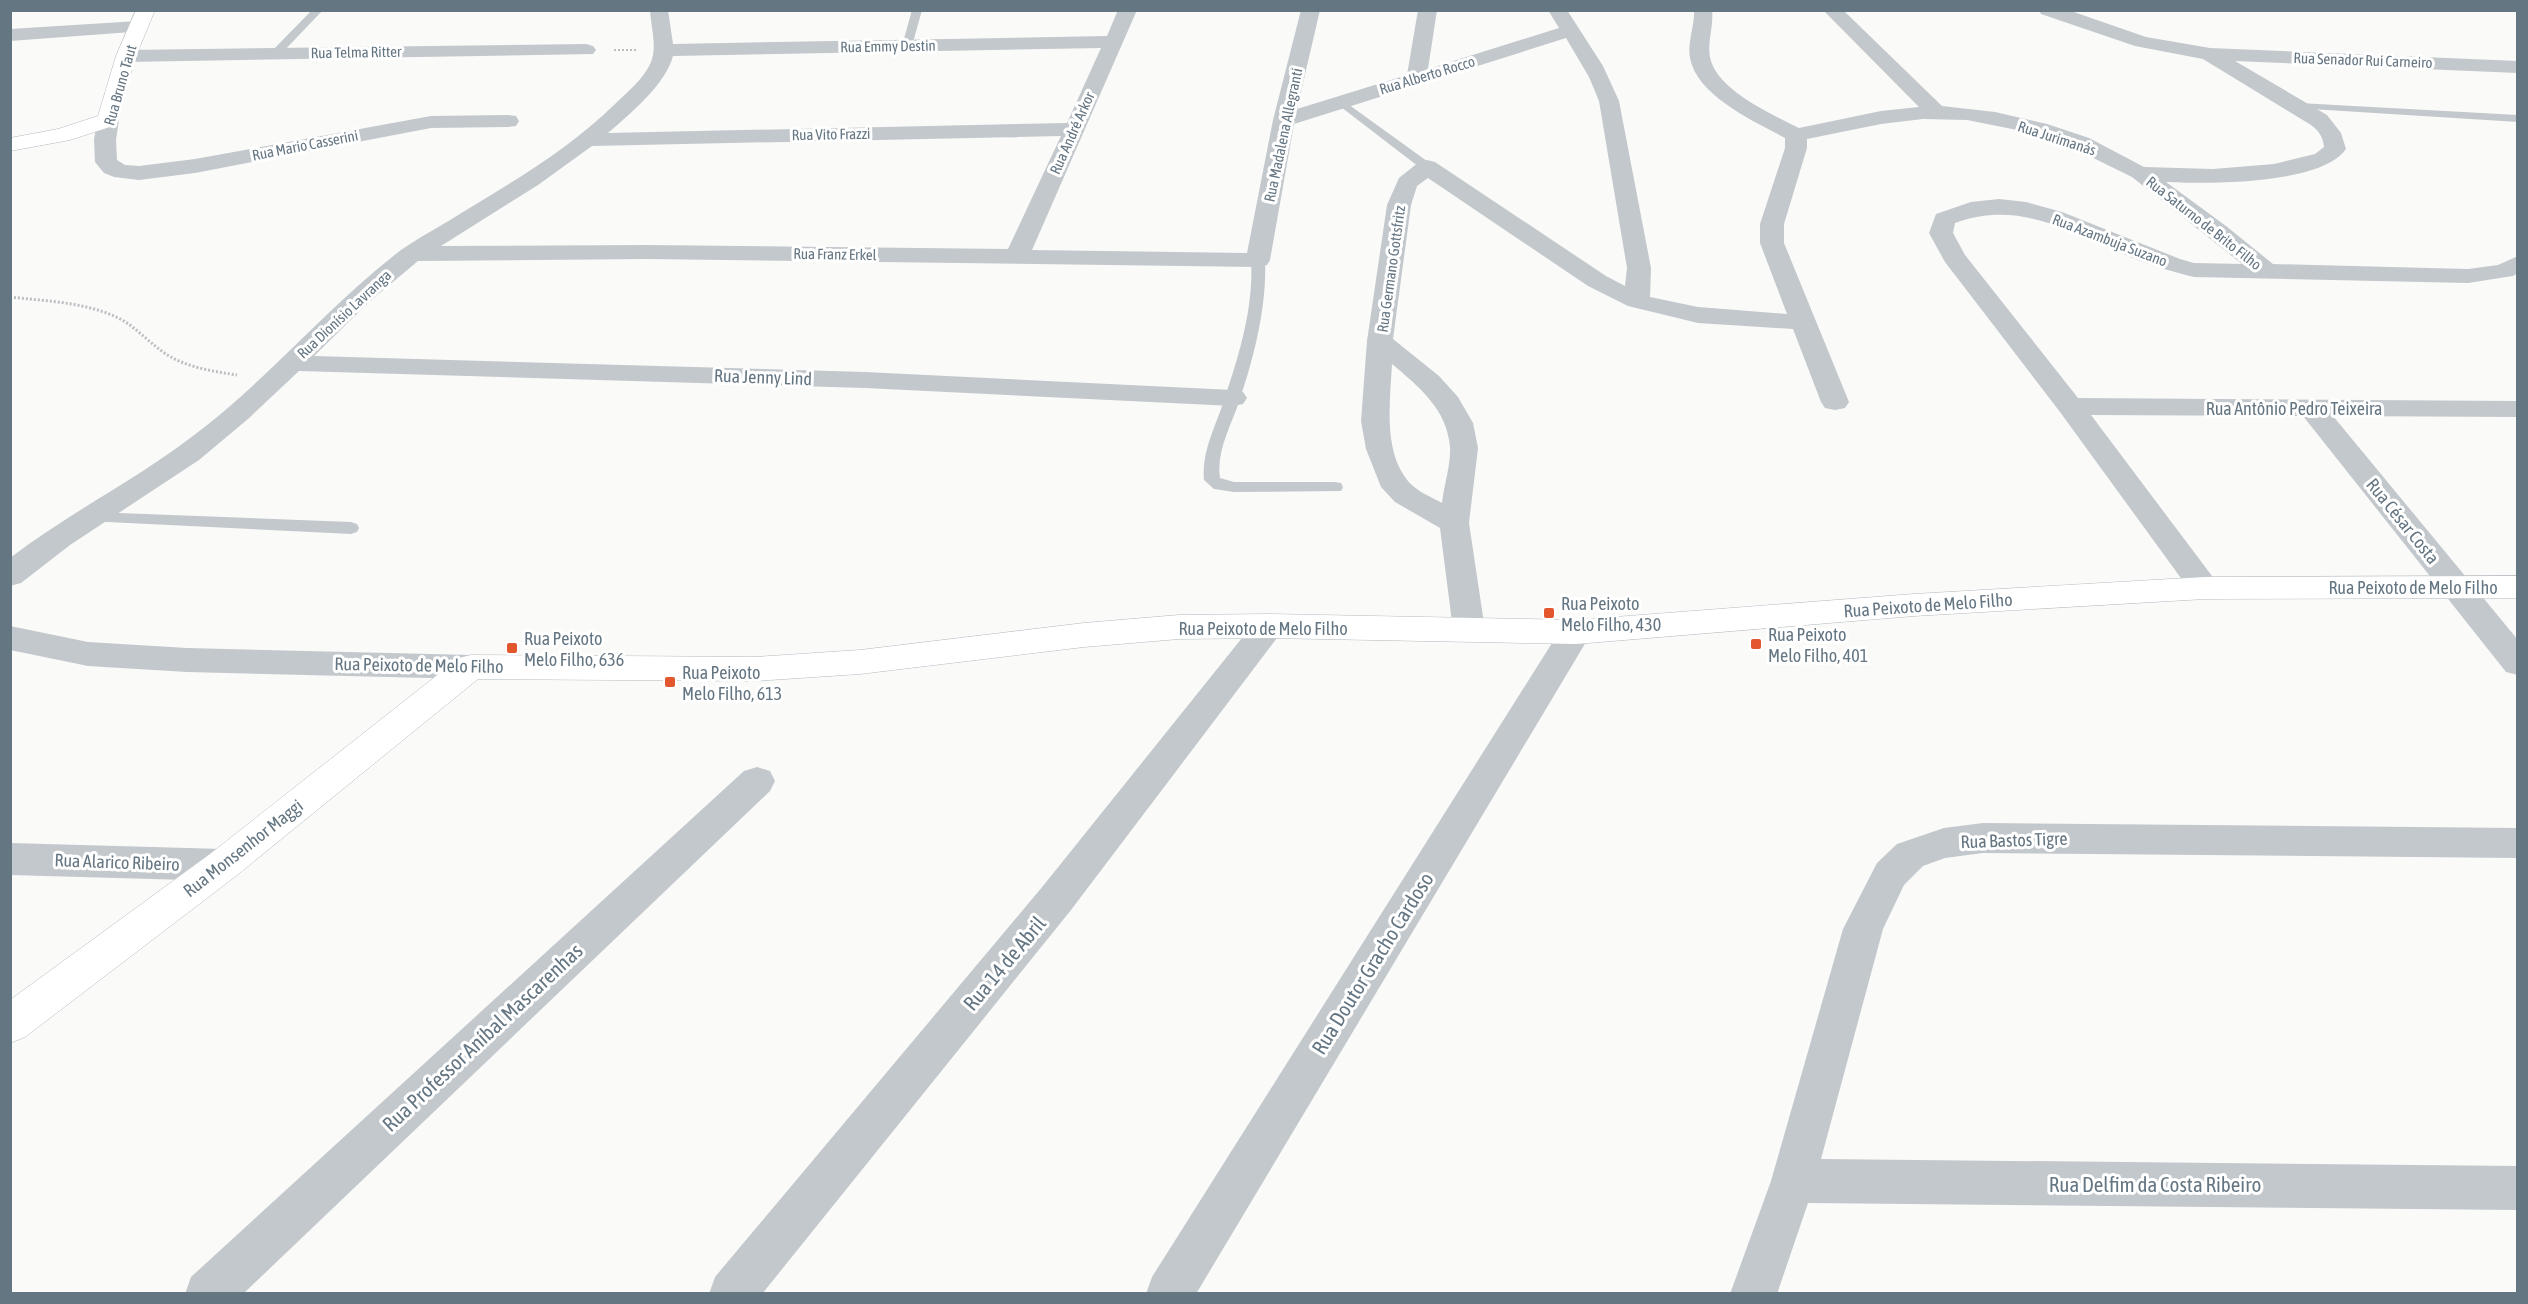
<svg xmlns="http://www.w3.org/2000/svg" width="2528" height="1304" font-family="'Asap Condensed',sans-serif">
<style>
.lines{fill:none;stroke-linecap:round;stroke-linejoin:round}
.secondary-casing{stroke:#b3babf;stroke-width:1}
.path-far1{stroke:#bbbfc2;stroke-width:2;stroke-dasharray:2 2;stroke-linecap:butt}
.path{stroke:#bbbfc2;stroke-width:3;stroke-dasharray:2 2;stroke-linecap:butt}
.lane{fill:#c3c8cc;fill-rule:evenodd}
.street{fill:#c3c8cc;fill-rule:evenodd}
.secondary{fill:#fff;fill-rule:evenodd}
.poi-dot{fill:#e4572e;stroke:#fff;stroke-width:2}
.labels{text-anchor:middle;dominant-baseline:central;stroke-width:6;stroke-linejoin:round;paint-order:stroke}
.far-street-label{font-size:15px;fill:#657683;stroke:#fff}
.street-label{font-size:18px;fill:#657683;stroke:#fff}
.poi-label{font-size:18px;fill:#657683;stroke:#fff;text-anchor:start}
.near-street-label{font-size:21px;fill:#657683;stroke:#fff}
</style>
<rect width="100%" height="100%" fill="#fafaf8"/>
<g class="lines">
<g class="secondary-casing">
<path id="secondary" d="M136 10H155L136 56 116 125 70 140 10 151V138L58 129 98 116 116 56Z
M2518 576V598L2205 599 1914 616 1576 644 1269 638 1179 639 1084 647 860 674 755 681 478 679 236 876 25 1037 10 1043V1000L210 854 459 658 471 655 755 657 860 650 1084 623 1179 615 1269 614 1576 620 1914 594 2205 577Z"/>
</g>
<path class="path-far1" d="M614 50H637"/>
<path class="path" d="M10 297C45 301 82 302 114 316 133 324 146 340 163 352 184 367 211 371 237 375"/>
<path class="lane" d="M312 10H323L280 55H272V51Z
M912 10H922L912 46 907 49 902 46Z
M1341 99 1431 164V170H1423L1337 104V100Z
M2299 103 2518 115V122L2295 108V104Z
M1258 256 1265 260C1267 307 1254 357 1239 402 1231 426 1216 451 1220 478L1234 482H1335L1341 483 1343 487 1341 491 1234 492 1214 489 1204 480C1201 452 1216 426 1224 400 1239 356 1254 307 1251 260Z
M93 512 351 522 357 524 359 528 357 532 351 534 87 521 85 517 87 513Z"/>
<path class="street" d="M650 10H668L673 44 1107 36 1118 10H1137L1032 250 1247 253 1273 120 1301 10H1320L1297 109 1407 75 1418 10H1437L1428 69 1559 28 1548 10H1567L1603 66 1619 101 1651 268 1650 297 1698 307 1787 314 1760 243V224L1785 148V138C1754 121 1697 96 1690 58 1687 42 1695 26 1694 10H1712C1714 26 1707 42 1710 57 1716 90 1772 114 1799 128L1881 111 1919 107 1823 10H1843L1942 106 1995 112 2047 124 2089 138 2144 167 2213 169 2274 164 2315 154 2324 147C2323 137 2319 131 2311 125L2203 59 2135 46 2041 14 2039 10H2068L2146 37 2210 48 2518 61V73L2235 61 2327 115 2341 133 2346 149C2321 185 2207 184 2166 182L2226 226 2273 264 2468 269 2498 265 2518 256V273L2513 276 2468 283 2194 277C2170 271 2146 264 2123 254 2066 230 2018 200 1955 223L1953 233 1965 255 2078 398 2518 401V417L2333 416 2518 640V675L2506 672 2303 416 2091 415 2221 588 2216 596 2205 599 2194 596 2060 412 1945 262 1929 233 1936 214 1971 202 1999 199 2026 202 2062 212 2180 259 2194 263 2242 264 2132 177 2073 148 2032 133 1967 120 1923 119 1881 124 1807 139V148L1784 224V243L1849 402 1845 408 1835 410 1825 408 1821 402 1793 329 1698 323 1628 306 1588 286 1428 178 1417 186 1411 205 1393 339 1439 376 1458 397 1473 423 1478 448 1469 523 1485 630 1480 638 1469 642 1458 638 1453 630 1440 528 1395 502 1381 487 1366 449 1361 421 1367 341 1387 205 1399 178 1419 162 1427 160 1435 162 1606 276 1625 286 1627 268 1599 101 1589 77 1566 38 1294 124 1270 260 1267 265 1258 267 647 259 418 261 369 302 314 356 865 372 1233 390 1243 392 1247 398 1243 404 1233 406 865 388 299 371 248 419 199 460 70 545 21 583 10 586V558C71 511 142 477 202 429 273 374 330 304 401 250 421 236 443 225 463 212 516 180 570 148 614 105 626 93 640 82 648 68 659 51 651 29 650 10ZM1101 48 1067 123 608 133C629 115 666 84 673 56ZM1061 136 1008 249 647 245 441 246 538 185 592 146ZM1392 364C1419 387 1447 409 1450 447 1451 464 1444 485 1442 503 1433 498 1421 493 1413 486 1382 457 1390 403 1392 364Z
M138 21 145 23 148 27 145 31 10 41V29Z
M586 44 593 46 596 50 593 54 126 62 119 60 116 56 119 52 126 50Z
M108 114 116 115 119 120 116 140 117 160 125 165 139 166 195 159 431 116 508 115 516 116 519 121 516 126 508 127 431 128 195 173 139 180 114 177 104 173 95 162 94 140 97 120 100 115Z
M1269 614 1280 618 1285 626 1280 634 1071 910 762 1294H709L715 1277 1043 886 1258 618Z
M1576 620 1588 624 1592 632 1196 1294H1146L1152 1277 1564 624Z
M10 626 88 642 187 648 471 655 483 658 488 667 483 676 471 679 187 672 88 666 10 650Z
M757 767 770 771 775 781 770 791 243 1294H185L191 1277 744 771Z
M1983 823 2518 828V858L1983 853 1945 858 1923 866 1904 885 1883 929 1821 1159 2518 1166V1210L1808 1203 1777 1294H1730L1771 1181 1843 929 1877 863 1897 844 1944 828Z
M10 843 223 849 236 854 242 865 236 876 223 881 10 875Z"/>
<use href="#secondary" class="secondary"/>
</g>
<g class="poi-dot">
<rect x="1543" y="607" width="12" height="12" rx="3"/>
<rect x="1750" y="638" width="12" height="12" rx="3"/>
<rect x="506" y="642" width="12" height="12" rx="3"/>
<rect x="664" y="676" width="12" height="12" rx="3"/>
</g>
<g class="labels">
<g class="far-street-label">
<text transform="translate(888 46) rotate(-1)">Rua Emmy Destin</text>
<text transform="translate(356 52) rotate(-1)">Rua Telma Ritter</text>
<text transform="translate(2363 60) rotate(2)">Rua Senador Rui Carneiro</text>
<text transform="translate(1427 75) rotate(-17)">Rua Alberto Rocco</text>
<text transform="translate(120 85) rotate(-74)">Rua Bruno Taut</text>
<text transform="translate(1072 133) rotate(-66)">Rua André Arkor</text>
<text transform="translate(831 134) rotate(-1)">Rua Vito Frazzi</text>
<text transform="translate(1283 135) rotate(-78)">Rua Madalena Allegranti</text>
<text transform="translate(2057 138) rotate(18)">Rua Jurimanás</text>
<text transform="translate(305 145) rotate(-11)">Rua Mario Casserini</text>
<text transform="translate(2204 223) rotate(38)">Rua Saturno de Brito Filho</text>
<text transform="translate(2110 240) rotate(21)">Rua Azambuja Suzano</text>
<text transform="translate(835 254) rotate(1)">Rua Franz Erkel</text>
<text transform="translate(1391 269) rotate(-82)">Rua Germano Gottsfritz</text>
<text transform="translate(344 314) rotate(-43)">Rua Dionísio Lavranga</text>
</g>
<g class="street-label">
<text transform="translate(763 377) rotate(2)">Rua Jenny Lind</text>
<text x="2294" y="408">Rua Antônio Pedro Teixeira</text>
<text transform="translate(2403 521) rotate(51)">Rua César Costa</text>
<text x="2413" y="587">Rua Peixoto de Melo Filho</text>
<text transform="translate(1928 605) rotate(-4)">Rua Peixoto de Melo Filho</text>
<text x="1263" y="628">Rua Peixoto de Melo Filho</text>
<text transform="translate(419 665) rotate(1)">Rua Peixoto de Melo Filho</text>
<text transform="translate(2014 840) rotate(-2)">Rua Bastos Tigre</text>
<text transform="translate(243 848) rotate(-38)">Rua Monsenhor Maggi</text>
<text transform="translate(117 862) rotate(2)">Rua Alarico Ribeiro</text>
</g>
<g class="poi-label">
<text x="1561" y="603">Rua Peixoto<tspan x="1561" dy="21">Melo Filho, 430</tspan></text>
<text x="1768" y="634">Rua Peixoto<tspan x="1768" dy="21">Melo Filho, 401</tspan></text>
<text x="524" y="638">Rua Peixoto<tspan x="524" dy="21">Melo Filho, 636</tspan></text>
<text x="682" y="672">Rua Peixoto<tspan x="682" dy="21">Melo Filho, 613</tspan></text>
</g>
<g class="near-street-label">
<text transform="translate(1004 963) rotate(-50)">Rua 14 de Abril</text>
<text transform="translate(1372 963) rotate(-58)">Rua Doutor Gracho Cardoso</text>
<text transform="translate(482 1037) rotate(-43)">Rua Professor Aníbal Mascarenhas</text>
<text x="2155" y="1184">Rua Delfim da Costa Ribeiro</text>
</g>
</g>
<rect width="2528" height="1304" fill="none" stroke="#657683" stroke-width="24"/>
</svg>
